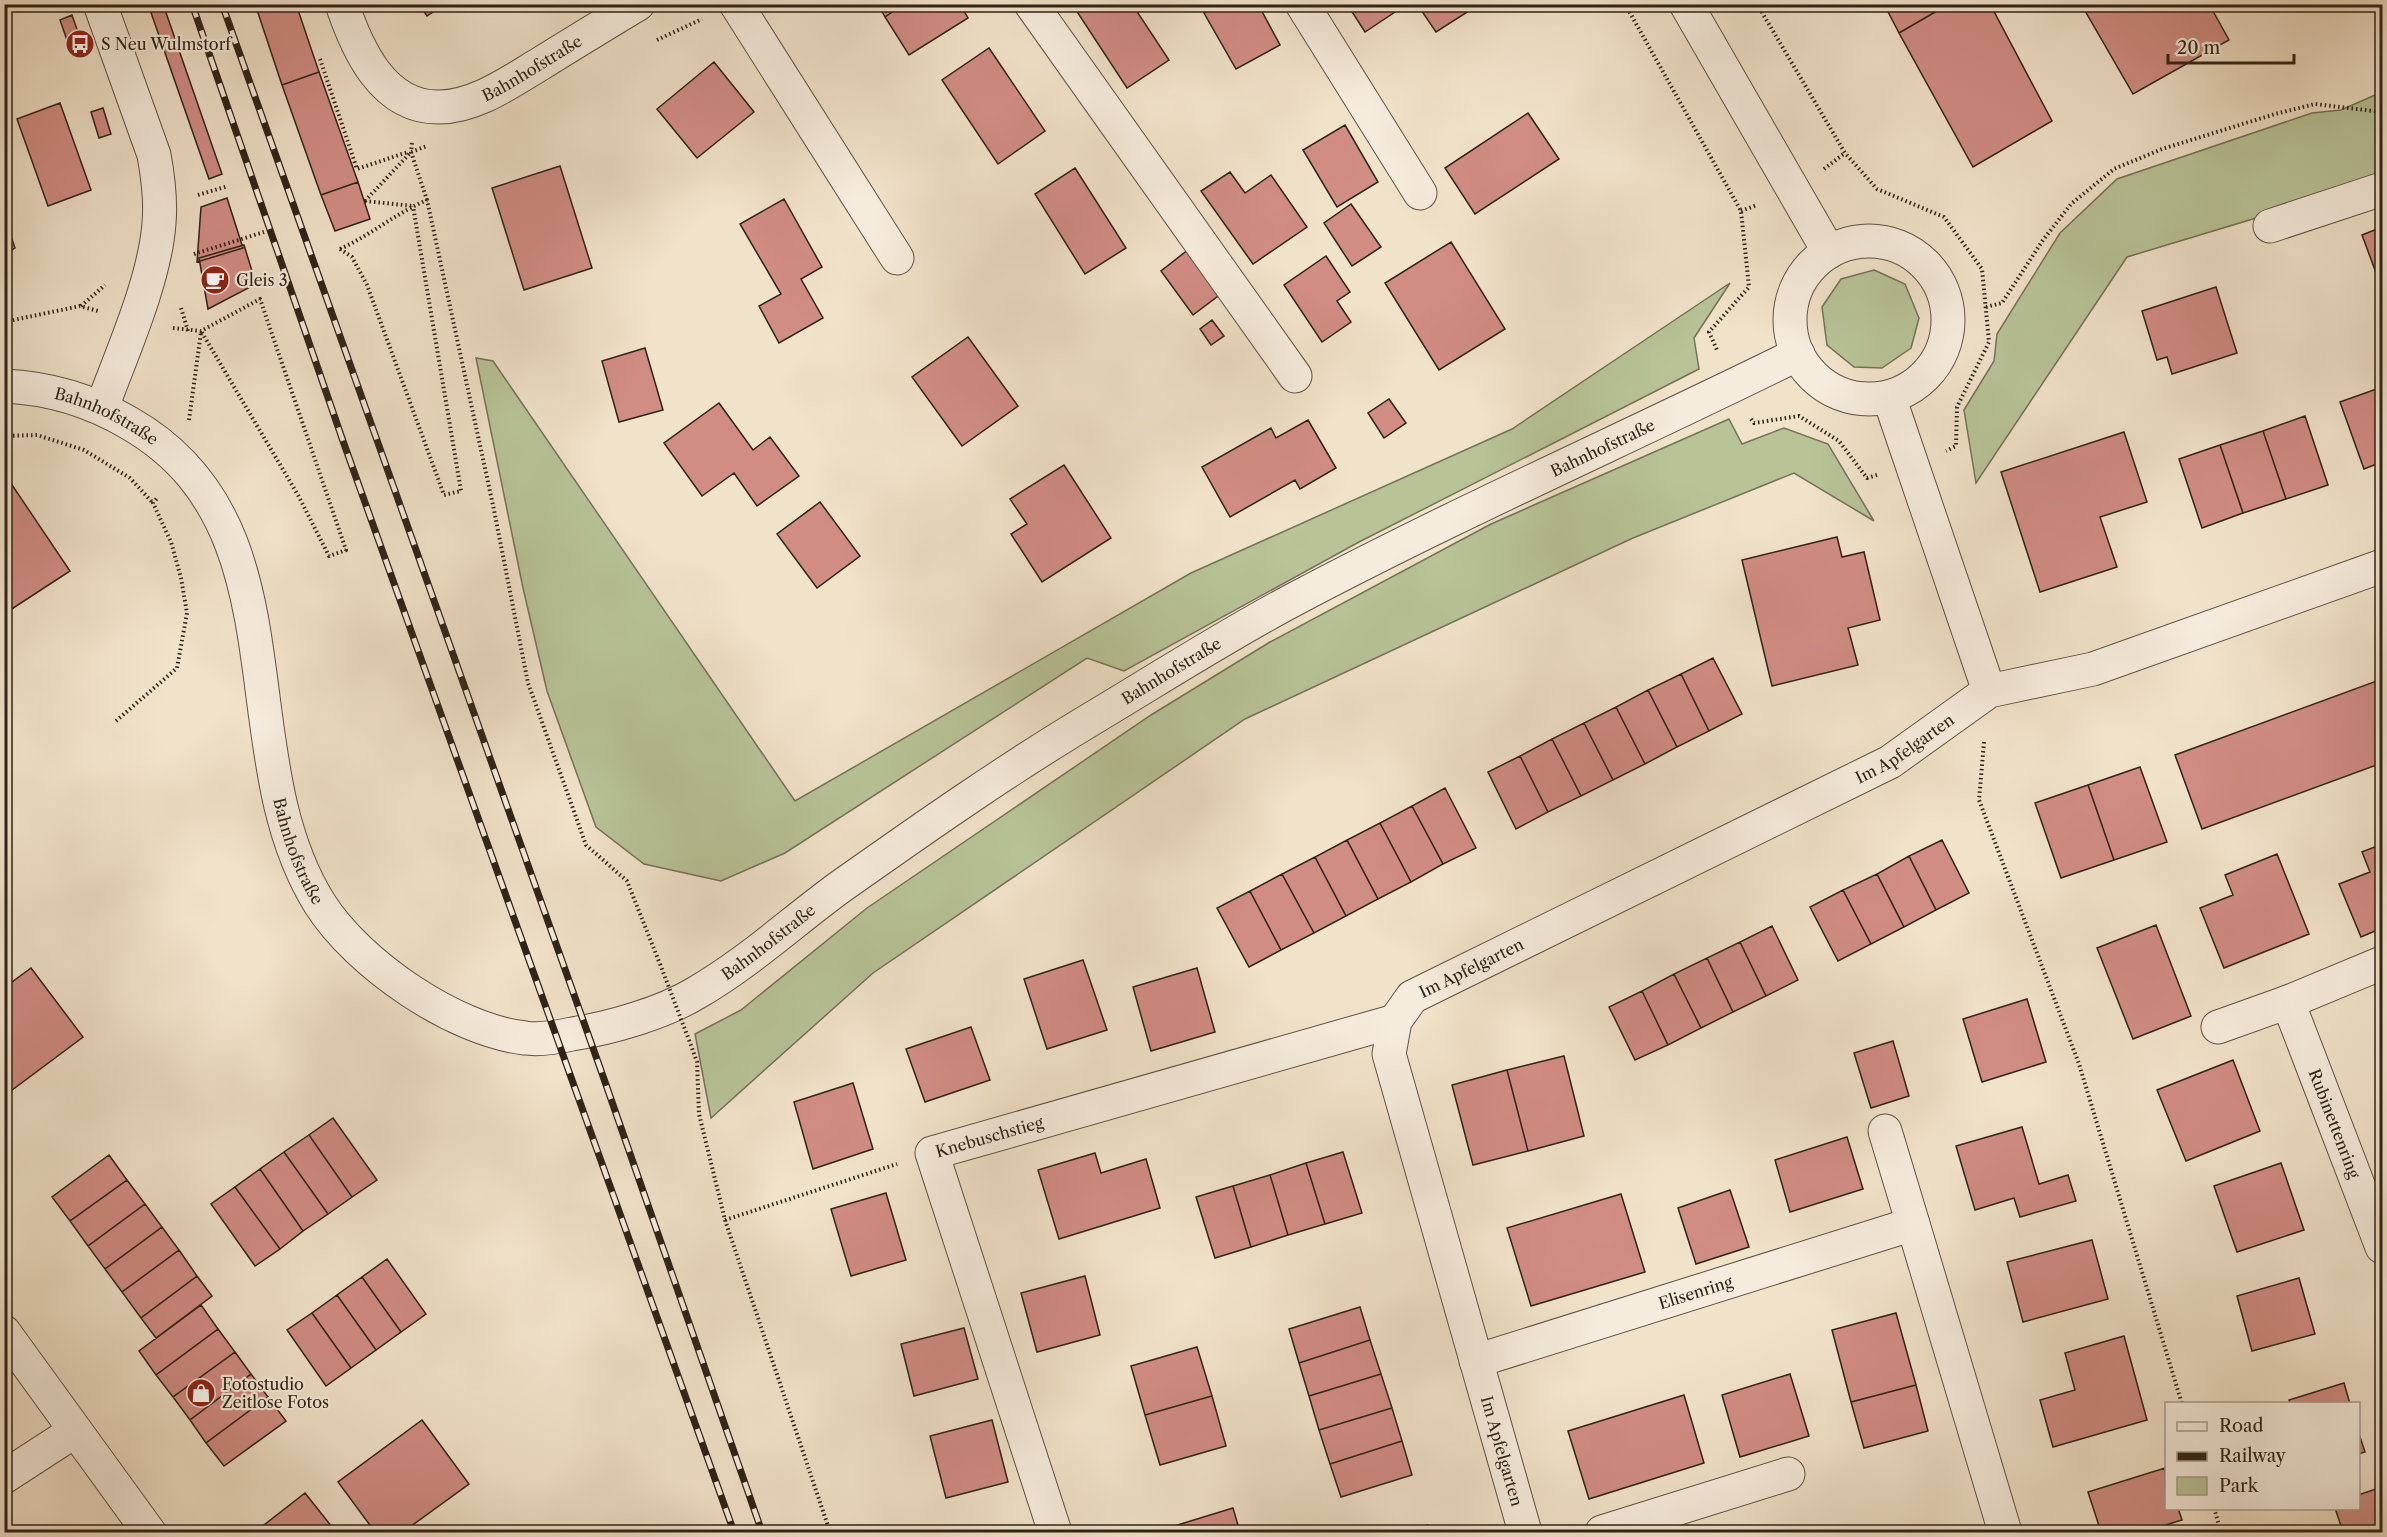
<svg xmlns="http://www.w3.org/2000/svg" width="2387" height="1537" font-family="'Libre Caslon Text',serif">
<style>
.green{fill:#b8c398;stroke:#737358;stroke-width:1.5}
.building{fill:#d18c84;stroke:#2e2318;stroke-width:1.5}
.lines{fill:none;stroke-linecap:round;stroke-linejoin:round}
.minor-casing{stroke:#5f5344;stroke-width:35}
.path{stroke:#2e2318;stroke-width:4;stroke-dasharray:1.5 3;stroke-linecap:butt}
.minor{stroke:#f6ecdd;stroke-width:33}
.rail-casing{stroke:#2e2318;stroke-width:7}
.rail{stroke:#f6ecdd;stroke-width:4.5;stroke-dasharray:14;stroke-linecap:butt}
.path-bridge{stroke:#2e2318;stroke-width:4;stroke-dasharray:1.5 3;stroke-linecap:butt}
.labels{text-anchor:middle;dominant-baseline:central;stroke-width:4.5;stroke-linejoin:round;paint-order:stroke}
.poi-label{font-size:16px;fill:#2e2318;stroke:#f6ecdd;text-anchor:start}
.street-label{font-size:16px;fill:#2e2318;stroke:#f6ecdd}
</style>
<rect width="100%" height="100%" fill="#f1e2ca"/>
<filter id="stains"><feTurbulence type="fractalNoise" baseFrequency=".00333" numOctaves="4"/><feColorMatrix values="0 0 0 0 .2 0 0 0 0 .09 0 0 0 0 .02 0 0 0 .5 -.17"/></filter>
<radialGradient id="worn" r=".72"><stop offset=".6" stop-color="#630" stop-opacity="0"/><stop offset="1" stop-color="#630" stop-opacity=".3"/></radialGradient>
<path class="green" d="M2382 92V176L2339 193 2127 257 1976 483 1964 410 1994 361 1997 334 2060 233 2117 179 2312 113 2341 110Z
M1874 270 1905 284 1919 318 1911 348 1882 368 1854 367 1827 345 1822 307 1841 279Z
M1730 283 1694 338 1699 369 1359 542 1124 671 1087 658 785 853 721 881 644 864 596 827 547 691 523 588 476 358 493 361 795 801 1191 573 1512 429Z
M1729 419 1742 444 1784 428 1828 444 1874 521 1794 473 1633 538 1245 719 873 973 711 1118 695 1034 741 1010 867 908 1151 715 1270 642 1491 524Z"/>
<path class="building" d="M148 4H163L222 174 209 179Z
M255 4H296L319 72 282 85Z
M419 4H445L427 16Z
M878 4H904L885 17Z
M904 4H960L968 18 909 55 885 17Z
M1072 4H1132L1169 60 1127 88Z
M1219 4H1258L1280 45 1236 69 1204 13Z
M1347 4H1407L1365 32Z
M1417 4H1469L1472 9 1436 32Z
M1884 4H1949L1899 33Z
M1949 4H1990L2052 121 1973 167 1899 33Z
M2093 4H2209L2229 40 2133 94 2084 9Z
M72 15 81 41 69 46 60 20Z
M989 48 1045 131 998 164 942 80Z
M714 62 754 112 697 158 657 109Z
M319 72 358 182 321 195 282 85Z
M60 103 91 190 48 206 17 119Z
M103 108 111 134 99 138 91 112Z
M1528 113 1559 159 1475 214 1445 168Z
M1345 125 1378 182 1337 207 1303 150Z
M560 166 592 268 524 290 492 188Z
M1075 168 1126 248 1085 274 1035 194Z
M1230 172 1245 193 1271 175 1307 227 1253 264 1201 191Z
M358 182 370 219 335 231 321 195Z
M227 198 243 248 197 262 201 207Z
M784 199 822 267 801 279 823 318 779 343 759 306 781 294 740 224Z
M1351 204 1381 247 1352 266 1324 223Z
M4 217 15 248 4 255Z
M2382 227V289L2362 235Z
M1451 242 1505 329 1439 370 1385 283Z
M244 245 256 284 208 309 199 258Z
M1189 249 1222 293 1193 315 1161 271Z
M1326 256 1350 292 1337 301 1351 322 1322 342 1284 285Z
M2216 287 2237 353 2172 374 2167 357 2157 360 2142 311Z
M1212 320 1224 336 1211 345 1200 329Z
M968 337 1018 406 962 446 912 377Z
M645 348 663 410 619 422 602 361Z
M2382 387V462L2364 469 2340 402Z
M1389 399 1406 423 1384 438 1368 413Z
M719 403 753 450 770 437 799 476 757 506 734 473 702 496 664 443Z
M2305 416 2328 485 2286 499 2263 431Z
M1308 420 1336 468 1300 489 1295 480 1230 517 1202 467 1271 428 1276 438Z
M2263 431 2286 499 2243 513 2220 445Z
M2124 432 2147 502 2100 517 2117 567 2040 592 2001 472Z
M2220 445 2243 513 2202 528 2179 459Z
M1064 465 1111 538 1042 582 1011 534 1027 524 1010 499Z
M4 473 70 571 4 614Z
M820 502 860 556 817 588 777 534Z
M1837 537 1842 557 1864 552 1880 620 1848 628 1858 665 1772 686 1742 560Z
M1713 658 1742 714 1709 731 1681 674Z
M1681 674 1709 731 1677 747 1648 690Z
M2382 679V763L2202 829 2175 755Z
M1648 690 1677 747 1645 764 1616 707Z
M1616 707 1645 764 1613 780 1584 723Z
M1584 723 1613 780 1581 796 1552 739Z
M1552 739 1581 796 1548 812 1520 756Z
M1520 756 1548 812 1516 829 1488 772Z
M2140 767 2167 842 2114 860 2088 785Z
M2088 785 2114 860 2061 878 2035 803Z
M1445 788 1476 848 1443 864 1412 806Z
M1412 806 1443 864 1411 882 1380 823Z
M1380 823 1411 882 1378 899 1347 840Z
M1347 840 1378 899 1346 916 1315 857Z
M1942 840 1969 893 1936 910 1909 856Z
M2382 844V928L2361 937 2339 884 2370 872 2362 852Z
M2277 854 2309 934 2224 968 2200 908 2233 895 2225 875Z
M1909 856 1936 910 1904 927 1877 874Z
M1315 857 1346 916 1314 933 1282 874Z
M1282 874 1314 933 1281 950 1250 891Z
M1877 874 1904 927 1871 944 1843 890Z
M1843 890 1871 944 1838 961 1810 907Z
M1250 891 1281 950 1249 967 1217 908Z
M2156 925 2191 1016 2133 1039 2097 948Z
M1772 926 1798 980 1766 996 1740 942Z
M1740 942 1766 996 1733 1012 1707 958Z
M1707 958 1733 1012 1701 1028 1674 974Z
M1083 960 1107 1030 1047 1049 1024 979Z
M31 968 83 1037 4 1096V988Z
M1197 968 1215 1032 1151 1051 1133 987Z
M1674 974 1701 1028 1668 1045 1642 991Z
M1642 991 1668 1045 1635 1060 1609 1007Z
M2027 999 2046 1062 1982 1082 1963 1019Z
M971 1027 990 1080 925 1102 906 1049Z
M1893 1041 1909 1096 1871 1108 1854 1053Z
M1564 1056 1584 1136 1528 1151 1507 1070Z
M2233 1060 2260 1131 2186 1161 2157 1090Z
M1507 1070 1528 1151 1473 1165 1452 1085Z
M853 1083 873 1149 813 1169 794 1102Z
M333 1118 377 1180 352 1197 309 1135Z
M2022 1127 2039 1184 2068 1175 2076 1201 2020 1217 2014 1198 1975 1210 1956 1146Z
M309 1135 352 1197 328 1214 284 1152Z
M1847 1137 1863 1189 1790 1212 1775 1160Z
M284 1152 328 1214 303 1231 260 1169Z
M1343 1152 1362 1213 1325 1224 1306 1163Z
M1095 1153 1101 1173 1146 1159 1160 1208 1059 1239 1038 1170Z
M109 1155 127 1180 70 1221 52 1197Z
M1306 1163 1325 1224 1288 1235 1270 1175Z
M2281 1163 2304 1230 2237 1252 2214 1186Z
M260 1169 303 1231 280 1249 235 1187Z
M1270 1175 1288 1235 1251 1247 1233 1186Z
M127 1180 145 1204 88 1246 70 1221Z
M1233 1186 1251 1247 1215 1258 1196 1197Z
M235 1187 280 1249 255 1266 211 1204Z
M1730 1190 1749 1247 1696 1264 1678 1208Z
M886 1193 906 1260 851 1276 831 1209Z
M1621 1194 1645 1272 1531 1306 1507 1228Z
M145 1204 162 1227 105 1269 88 1246Z
M162 1227 179 1250 122 1292 105 1269Z
M2092 1240 2108 1299 2023 1322 2007 1262Z
M179 1250 197 1276 141 1318 122 1292Z
M387 1259 426 1314 401 1332 362 1277Z
M197 1276 212 1296 156 1338 141 1318Z
M1085 1276 1100 1335 1037 1352 1021 1293Z
M362 1277 401 1332 376 1350 337 1295Z
M2299 1278 2315 1334 2252 1351 2237 1296Z
M337 1295 376 1350 351 1368 312 1313Z
M201 1305 218 1329 156 1375 139 1351Z
M1360 1307 1370 1340 1299 1363 1289 1329Z
M312 1313 351 1368 326 1386 287 1330Z
M1896 1313 1916 1385 1851 1402 1832 1330Z
M964 1328 978 1379 914 1396 901 1344Z
M218 1329 235 1352 173 1397 156 1375Z
M2124 1336 2147 1420 2053 1447 2040 1400 2075 1390 2065 1353Z
M1370 1340 1381 1374 1309 1396 1299 1363Z
M1197 1347 1212 1396 1145 1415 1131 1366Z
M235 1352 251 1374 190 1420 173 1397Z
M251 1374 268 1397 206 1443 190 1420Z
M1381 1374 1392 1408 1319 1430 1309 1396Z
M1790 1374 1809 1436 1740 1457 1722 1395Z
M2344 1383 2350 1404H2290L2289 1400Z
M1916 1385 1928 1431 1864 1448 1851 1402Z
M1684 1395 1704 1463 1589 1499 1568 1431Z
M1212 1396 1226 1446 1160 1465 1145 1415Z
M268 1397 286 1421 224 1466 206 1443Z
M1392 1408 1402 1441 1330 1464 1319 1430Z
M422 1420 469 1484 403 1532H375L338 1482Z
M992 1420 1008 1482 946 1498 930 1436Z
M2358 1431 2365 1452 2358 1454Z
M1402 1441 1412 1475 1341 1497 1330 1464Z
M2165 1468 2166 1508H2178L2182 1520 2143 1532H2101L2088 1492Z
M2382 1487V1532H2343L2335 1508H2358V1495Z
M305 1493 336 1532H255Z
M1233 1508 1240 1532H1173L1171 1527Z
M4 1517 16 1532H4Z
M1428 1525 1430 1532H1403Z"/>
<g class="lines">
<g class="minor-casing">
<g id="minor">
<path d="M100 4 154 155C158 177 161 201 159 223 155 280 122 353 102 407"/>
<path id="s1" d="M342 4C357 49 383 108 439 107 475 107 510 82 540 64 572 44 605 24 638 4"/>
<path d="M736 4 897 258"/>
<path d="M1031 4 1295 376"/>
<path d="M1302 4 1420 193"/>
<path d="M1686 4 1829 252"/>
<path d="M2270 226 2382 189"/>
<circle cx="1869" cy="320" r="79"/>
<path id="s2" d="M4 386C50 388 90 400 129 423 308 525 225 753 320 904 358 964 454 1030 525 1038 539 1040 558 1037 572 1034 611 1028 663 1013 696 993 748 963 792 922 840 887 925 827 1009 768 1098 715 1163 676 1227 635 1293 600 1459 512 1630 437 1798 354"/>
<path d="M1889 397 1989 691"/>
<path id="s3" d="M2382 963 2288 1002 2382 1247"/>
<path d="M2218 1027 2288 1002"/>
<path d="M1885 1131 1913 1224"/>
<path d="M4 1332 149 1532"/>
<path id="s4" d="M1476 1361 1913 1224 2005 1532"/>
<path d="M4 1477 75 1431"/>
<path id="s5" d="M1055 1532 932 1153 1395 1021"/>
<path id="s6" d="M1525 1532 1389 1054 1395 1021 1412 997 1890 762 1989 691 2093 669 2382 566"/>
<path d="M1602 1532 1788 1474"/>
</g>
</g>
<path class="path" d="M1625 4 1741 211 1749 287 1709 332 1717 350
M1757 4 1845 153 1877 189 1944 217 1982 269 1989 342 1957 407 1956 446 1946 451
M657 40 702 19
M320 59 357 169 408 152
M412 143 411 152 427 200
M1824 169 1845 153
M198 195 228 186
M365 201 411 152 427 146
M365 201 413 206
M1741 211 1757 205
M340 249C371 235 396 213 427 200L494 510 528 683 586 845 627 881 660 964
M340 249 352 257 367 285 444 495 461 491 413 206
M194 254 264 232
M81 306 105 285
M1986 307 2002 303 2043 240 2071 204 2114 169 2162 149 2275 114 2315 104 2382 112
M181 308 188 331
M4 322 80 306 98 311
M173 328 201 331 260 299 346 550 329 556 298 495 201 331
M1751 419 1754 423 1799 416 1839 441 1867 478 1877 475
M189 420 201 332
M4 436 37 435 84 450 130 478 153 503
M116 721 177 668 187 613 181 578 171 542 153 503 158 497
M1984 742 1979 800 2079 1064 2182 1404
M689 1040 697 1062 699 1114 725 1220 830 1532
M725 1220 897 1164
M2214 1508 2221 1532"/>
<use href="#minor" class="minor"/>
<g class="rail-casing">
<path id="rail" d="M192 4 343 441 734 1532
M222 4 604 1079 762 1532"/>
</g>
<use href="#rail" class="rail"/>
<path class="path-bridge" d="M660 964 689 1040"/>
</g>
<defs>
<g id="bus-disc" transform="scale(1.5)"><circle r="9.5" fill="#8f2418" stroke="#f6ecdd"/><path d="M-5-6H5V4H4V6H2V4H-2V6H-4V4H-5ZM-3.5-4V0h7V-4ZM-3.5 1.2v1.5H-2V1.2ZM2 1.2v1.5H3.5V1.2Z" fill="#fff"/></g>
<g id="cafe-disc" transform="scale(1.5)"><circle r="9.5" fill="#8f2418" stroke="#f6ecdd"/><path d="M-5.5-4.5H6V0H3Q3 3.5 0 3.5H-2.5Q-5.5 3.5-5.5 0ZM3-3.2v2h1.7v-2ZM-6 4.5H4V6H-6Z" fill="#fff"/></g>
<g id="shop-disc" transform="scale(1.5)"><circle r="9.5" fill="#8f2418" stroke="#f6ecdd"/><path d="M-5-2.5h2.3a2.7 3.5 0 0 1 5.4 0H5L5.5 6h-11ZM-1.5-2.5h3a1.5 2.3 0 0 0-3 0Z" fill="#fff"/></g>
</defs>
<g fill-rule="evenodd">
<use href="#bus-disc" x="80" y="44"/>
<use href="#cafe-disc" x="215" y="280"/>
<use href="#shop-disc" x="201" y="1393"/>
</g>
<g class="labels">
<g class="poi-label">
<text x="101" y="44">S Neu Wulmstorf</text>
<text x="236" y="280">Gleis 3</text>
<text x="222" y="1384">Fotostudio<tspan x="222" dy="18">Zeitlose Fotos</tspan></text>
</g>
<g class="street-label">
<text stroke="none"><textPath href="#s1" startOffset="254">Bahnhofstraße</textPath></text>
<text stroke="none"><textPath href="#s2" startOffset="108">Bahnhofstraße</textPath></text>
<text stroke="none"><textPath href="#s2" startOffset="2157">Bahnhofstraße</textPath></text>
<text stroke="none"><textPath href="#s2" startOffset="1671">Bahnhofstraße</textPath></text>
<text stroke="none"><textPath href="#s6" startOffset="1112">Im Apfelgarten</textPath></text>
<text stroke="none"><textPath href="#s2" startOffset="609">Bahnhofstraße</textPath></text>
<text stroke="none"><textPath href="#s2" startOffset="1185">Bahnhofstraße</textPath></text>
<text stroke="none"><textPath href="#s6" startOffset="626">Im Apfelgarten</textPath></text>
<text stroke="none"><textPath href="#s3" startOffset="232">Rubinettenring</textPath></text>
<text stroke="none"><textPath href="#s5" startOffset="458">Knebuschstieg</textPath></text>
<text stroke="none"><textPath href="#s4" startOffset="230">Elisenring</textPath></text>
<text transform="translate(1502 1451) rotate(74)">Im Apfelgarten</text>
</g>
</g>
<rect width="2387" height="1537" fill="none" stroke="#f1e2ca" stroke-width="24"/>
<rect x="6" y="6" width="2375" height="1525" fill="none" stroke="#2e2318" stroke-width="3"/>
<rect x="12" y="12" width="2363" height="1513" fill="none" stroke="#2e2318" stroke-width="1.5"/>
<rect x="2165" y="1402" width="195" height="108" fill="#f6ecdd" stroke="#a69c8e" stroke-width="1.5"/>
<rect x="2177" y="1422" width="30" height="9" fill="#f6ecdd" stroke="#a69c8e" stroke-width="1.5"/>
<text x="2219" y="1432" font-size="18" fill="#2e2318">Road</text>
<rect x="2177" y="1452" width="30" height="9" fill="#2e2318" stroke="#a69c8e" stroke-width="1.5"/>
<text x="2219" y="1462" font-size="18" fill="#2e2318">Railway</text>
<rect x="2177" y="1477" width="30" height="18" fill="#b8c398" stroke="#a69c8e" stroke-width="1.5"/>
<text x="2219" y="1492" font-size="18" fill="#2e2318">Park</text>
<path d="M2168 54v9h126v-9" fill="none" stroke="#2e2318" stroke-width="3"/>
<text x="2177" y="54" font-size="18" fill="#2e2318" stroke="#f6ecdd" stroke-width="4.5" paint-order="stroke">20 m</text>
<rect width="100%" height="100%" filter="url(#stains)"/>
<rect width="100%" height="100%" fill="url(#worn)"/>
</svg>
